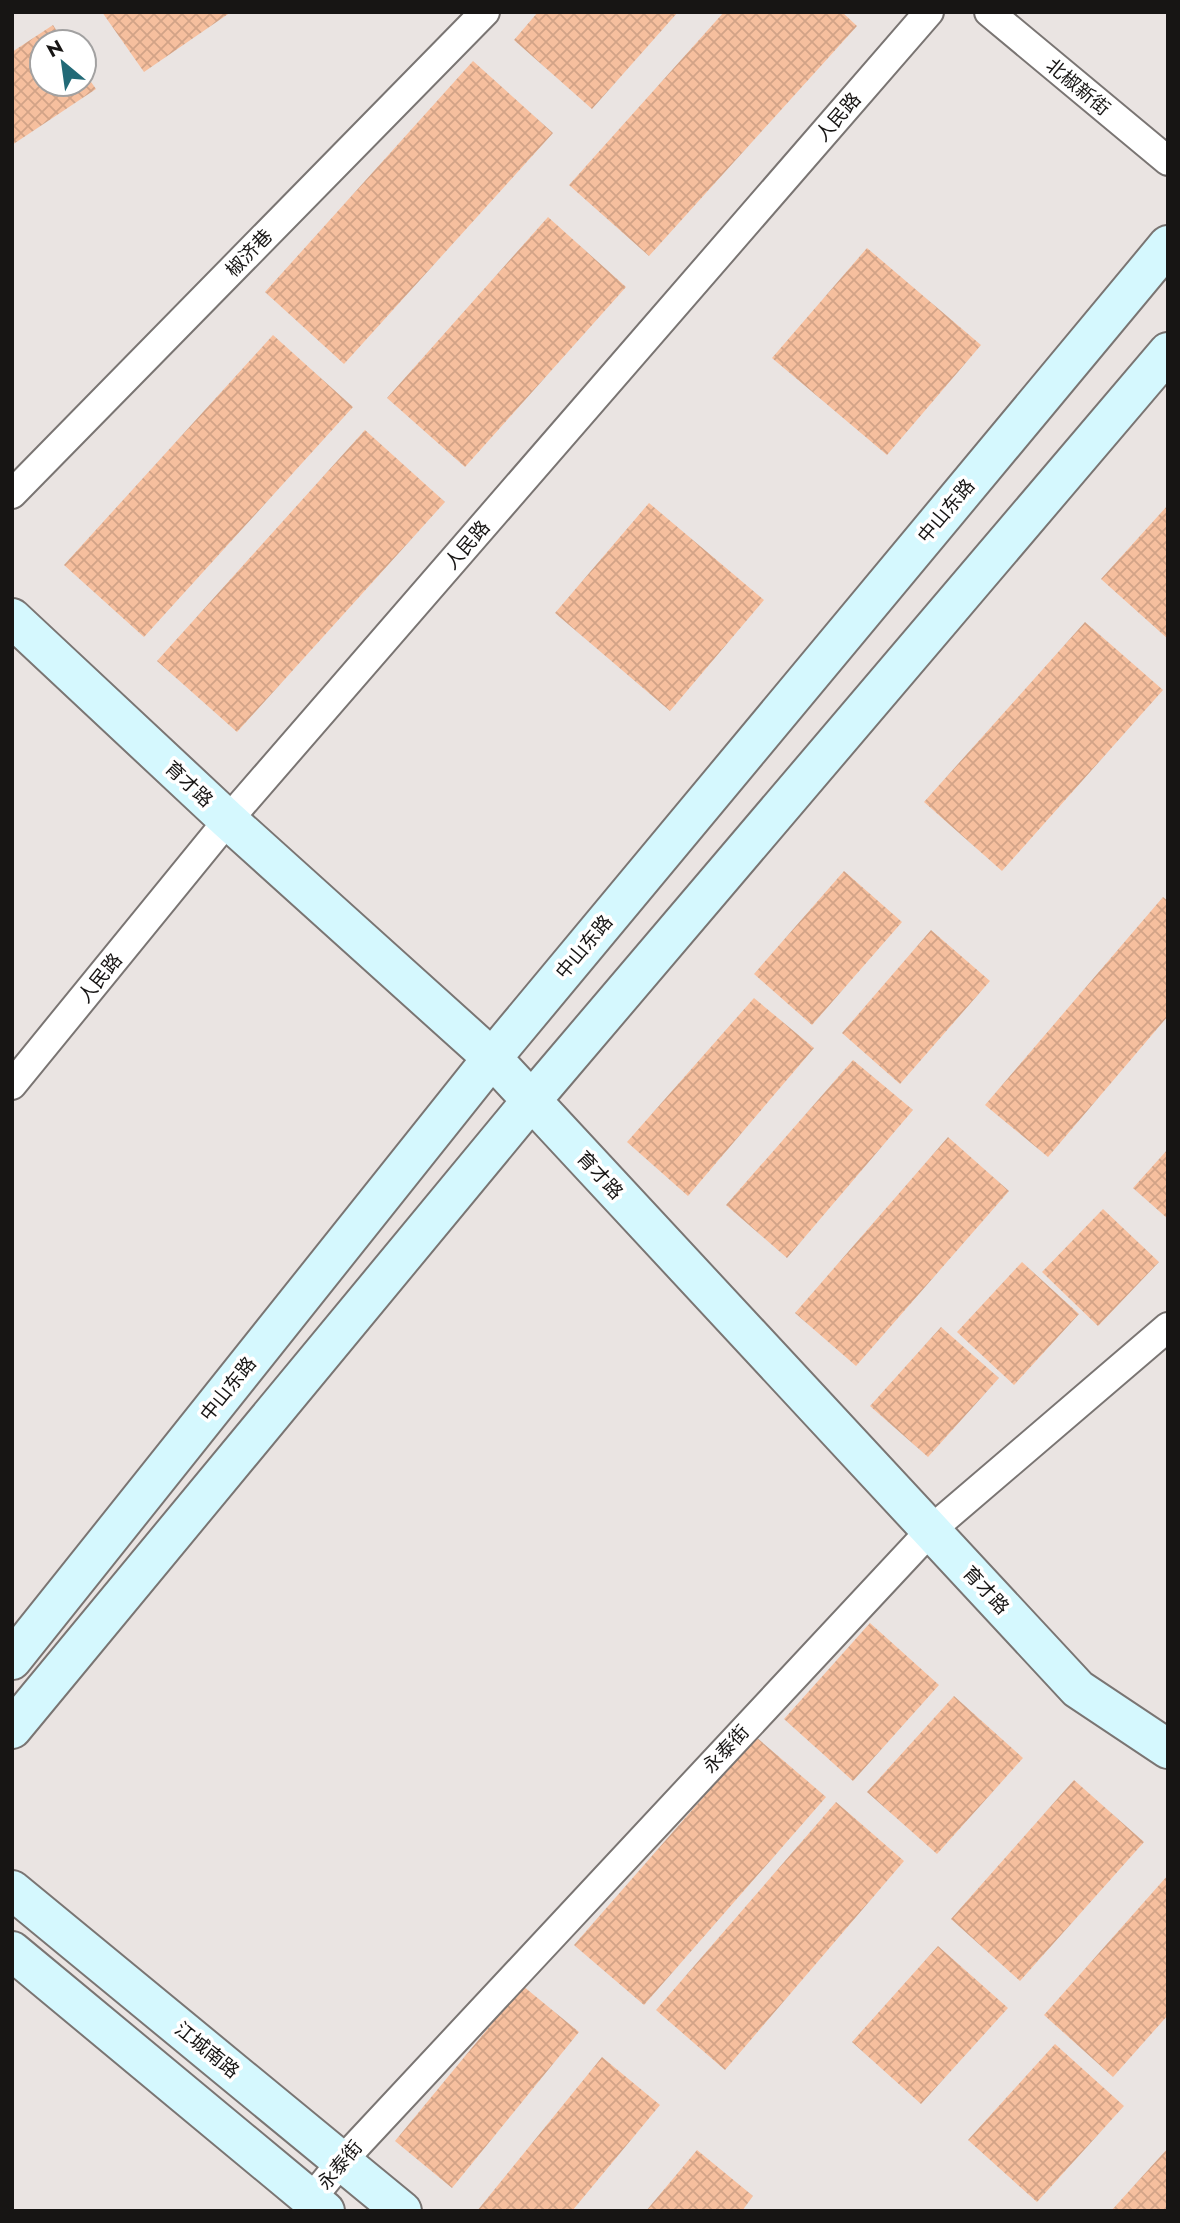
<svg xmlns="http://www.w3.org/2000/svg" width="1180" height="2223" font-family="Jost,'Noto Sans SC',sans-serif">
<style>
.building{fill:url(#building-cross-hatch)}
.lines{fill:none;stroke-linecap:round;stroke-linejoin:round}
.street-casing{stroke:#7a7573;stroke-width:32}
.secondary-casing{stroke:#7a7573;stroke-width:42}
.street{stroke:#fff;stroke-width:28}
.secondary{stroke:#d5f8fe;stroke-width:38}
.labels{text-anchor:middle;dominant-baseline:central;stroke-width:7;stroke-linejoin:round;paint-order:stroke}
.street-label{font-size:19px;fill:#171514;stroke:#fff}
</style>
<defs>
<pattern id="building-cross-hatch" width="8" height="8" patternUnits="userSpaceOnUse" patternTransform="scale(1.75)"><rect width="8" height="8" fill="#f6bf9e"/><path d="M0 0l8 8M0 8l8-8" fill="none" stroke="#d2a387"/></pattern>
</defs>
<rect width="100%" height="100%" fill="#eae4e2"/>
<path class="building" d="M102 12H231L144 72Z
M538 12H678L592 109 514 40Z
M724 12H842L857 26 649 256 569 185Z
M53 25 64 42H42V84H84V72L96 89 12 145V52Z
M473 61 553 133 344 364 265 292Z
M548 217 626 287 465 467 387 398Z
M867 248 981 345 887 455 772 358Z
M273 335 353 407 144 637 64 565Z
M365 430 445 502 237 732 157 661Z
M649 503 764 600 670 711 555 613Z
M1168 505V639L1101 579Z
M1085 622 1163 690 1002 871 924 802Z
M844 871 902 922 812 1025 754 974Z
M1163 897 1168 901V1016L1048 1157 985 1105Z
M931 930 990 981 900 1084 842 1033Z
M754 998 814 1048 688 1196 627 1142Z
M853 1060 913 1110 787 1258 726 1205Z
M948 1137 1009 1191 856 1366 795 1313Z
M1168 1149V1219L1133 1188Z
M1103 1209 1159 1262 1098 1326 1042 1272Z
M1022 1262 1079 1314 1014 1385 957 1332Z
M941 1327 999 1378 928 1457 870 1406Z
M870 1623 939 1685 853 1781 784 1719Z
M954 1696 1023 1758 937 1854 867 1792Z
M756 1737 826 1797 644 2005 574 1945Z
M1074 1780 1144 1842 1020 1981 951 1919Z
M836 1802 904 1861 725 2070 656 2010Z
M1168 1875V2015L1113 2077 1044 2015Z
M938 1946 1008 2008 921 2104 852 2042Z
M523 1986 579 2032 452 2188 395 2141Z
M1055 2044 1124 2106 1037 2202 968 2140Z
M602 2057 660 2105 572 2211H477Z
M1168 2148V2211H1111Z
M697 2150 753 2196 742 2211H646Z"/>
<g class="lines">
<g class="street-casing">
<path id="street" d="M989 12 1168 161
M12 494 485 12
M12 1085 228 820 929 12
M311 2199 342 2161 931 1530 1168 1327"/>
</g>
<g class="secondary-casing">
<path id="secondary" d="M12 618 228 820 492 1058 1078 1689 1168 1749
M12 1660 492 1058 1168 245
M12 1729 531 1101 1168 352
M12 1890 402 2211
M12 1951 325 2211"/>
</g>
<use href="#street" class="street"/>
<use href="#secondary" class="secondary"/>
</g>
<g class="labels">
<g class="street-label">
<text transform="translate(1078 87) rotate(40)">北椒新街</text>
<text transform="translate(838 117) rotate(-49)">人民路</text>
<text transform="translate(249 253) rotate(-46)">椒济巷</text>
<text transform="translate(946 511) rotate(-50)">中山东路</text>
<text transform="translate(467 545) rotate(-49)">人民路</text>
<text transform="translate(189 784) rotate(43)">育才路</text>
<text transform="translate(584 947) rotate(-50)">中山东路</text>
<text transform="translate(100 978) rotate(-51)">人民路</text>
<text transform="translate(600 1175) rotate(47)">育才路</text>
<text transform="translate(228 1389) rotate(-51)">中山东路</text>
<text transform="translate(986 1590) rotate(47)">育才路</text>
<text transform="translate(726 1749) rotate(-47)">永泰街</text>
<text transform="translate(207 2050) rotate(39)">江城南路</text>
<text transform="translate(340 2165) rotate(-50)">永泰街</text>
</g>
</g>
<rect width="1180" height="2223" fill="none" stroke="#171514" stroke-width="28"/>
<g transform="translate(63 63) rotate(331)"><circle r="33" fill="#ffffff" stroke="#a2a1a1" stroke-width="2"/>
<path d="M0-5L12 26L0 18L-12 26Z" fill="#226a77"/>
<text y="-10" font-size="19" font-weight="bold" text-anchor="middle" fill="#171514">N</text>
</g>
</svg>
